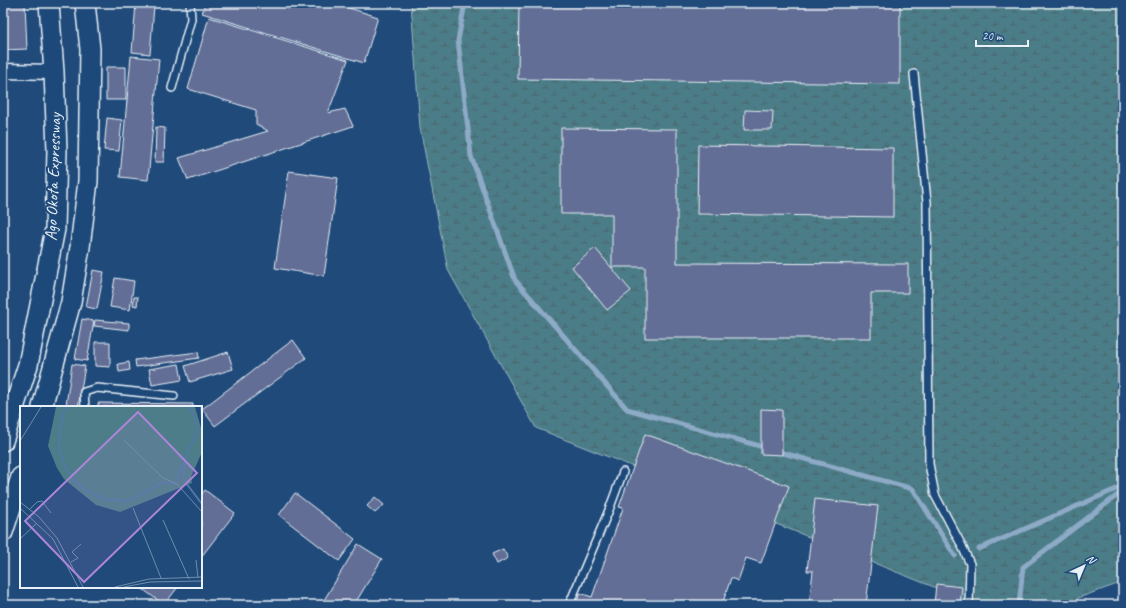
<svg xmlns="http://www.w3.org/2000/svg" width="1126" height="608" font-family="Caveat,sans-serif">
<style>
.wetland{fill:url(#wetland-marsh);stroke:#9ab7c0}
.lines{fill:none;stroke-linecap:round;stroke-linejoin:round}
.stream{stroke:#8daac6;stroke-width:5}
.building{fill:#646e96;stroke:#e8f1f8}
.lane-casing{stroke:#e8f1f8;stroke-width:10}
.street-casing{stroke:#e8f1f8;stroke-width:17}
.secondary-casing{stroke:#e8f1f8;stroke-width:22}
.lane{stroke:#1f4a7a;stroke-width:7}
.street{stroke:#1f4a7a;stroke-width:14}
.secondary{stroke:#1f4a7a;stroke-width:19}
.labels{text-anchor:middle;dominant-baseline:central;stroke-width:4;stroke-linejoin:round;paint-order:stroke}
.street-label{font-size:17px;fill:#e8f1f8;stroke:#1f4a7a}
.inset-river{fill:none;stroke:#507aa5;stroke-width:2}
.inset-road{fill:none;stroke:#6f8dac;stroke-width:1}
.view{fill:#ac85d9;fill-opacity:0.15;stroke:#ac85d9;stroke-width:2}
.inset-edge{fill:none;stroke:#e8f1f8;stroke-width:2}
</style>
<defs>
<pattern id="wetland-marsh" width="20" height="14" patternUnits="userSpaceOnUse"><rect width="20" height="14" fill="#4c7d88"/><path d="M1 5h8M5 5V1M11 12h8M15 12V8" fill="none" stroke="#49656c"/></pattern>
</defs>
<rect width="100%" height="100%" fill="#1f4a7a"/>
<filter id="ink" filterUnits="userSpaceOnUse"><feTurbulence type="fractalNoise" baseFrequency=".025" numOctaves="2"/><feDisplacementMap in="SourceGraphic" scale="8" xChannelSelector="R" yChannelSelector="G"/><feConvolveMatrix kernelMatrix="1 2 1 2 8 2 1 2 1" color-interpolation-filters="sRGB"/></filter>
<g filter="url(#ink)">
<path class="wetland" d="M411 3H1123V582L1078 598 1073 605H979L536 428 448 270 420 128Z"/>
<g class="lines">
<path class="stream" d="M465 3 458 40 471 156 515 280 627 409 767 448
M776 451 913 489 955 556
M979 549 1123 486
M1019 605 1023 567 1123 491"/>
</g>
<path class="building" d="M3 3H25L27 49 3 50Z
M205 3H333L378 17 364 63 202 13Z
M519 3H900V84L518 79Z
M136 4 154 6 150 54 132 52Z
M209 17 348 60 328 113 345 109 353 126 188 180 179 158 268 131 256 124V110L188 89Z
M131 56 159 59 148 180 120 177Z
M106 67H126V100H106Z
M745 110 773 111 772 130H744Z
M107 118 122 120 119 151 104 150Z
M156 127 165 128 164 162H155Z
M561 128 677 129V263L908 264V293H871V338H645V267H612V214H561Z
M698 145 893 148V217L697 214Z
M289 171 338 178 324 276 275 268Z
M595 248 631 291 607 310 572 267Z
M93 270 104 272 97 309 86 307Z
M115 278 134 281 130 310 110 307Z
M134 297H138L137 306 133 305Z
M82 319 94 321 87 361 75 359Z
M95 320 129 323V330L94 326Z
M293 340 306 358 215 426 202 409Z
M95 342H110V367L95 366Z
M198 352 199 358 136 367 135 360Z
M228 352 233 369 190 382 185 366Z
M129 362 130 370 119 372 118 364Z
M72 364 85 366 78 407 66 405Z
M179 364 182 380 152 385 149 369Z
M98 403 193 404V407H98Z
M761 409 782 410V455L761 454Z
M645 434 789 486 761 563 746 558 738 581 731 578 722 605H576L580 593 592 597 623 508 619 507Z
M205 490 235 513 201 557V495Z
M295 493 355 539 339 561 279 515Z
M375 497 384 505 375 513 367 506Z
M815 499 878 506 866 605H809L813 571H807Z
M358 544 382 559 354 605H321Z
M503 549 508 558 497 564 492 554Z
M936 584 962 587 960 605H934Z
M140 587H178L164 605Z"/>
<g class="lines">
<g class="lane-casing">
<path id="lane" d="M914 74 927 202 929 464 935 495 962 546 970 564 969 605
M172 88 191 19 190 3
M85 407 84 392 97 388 174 396
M569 605 609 510 623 472"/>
</g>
<g class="street-casing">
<path id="street" d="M3 71 54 72"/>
</g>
<g class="secondary-casing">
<path id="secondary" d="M42 407 71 302 80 247 88 181 90 49 85 3
M3 441 28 365 55 229 57 150 54 72 49 3
M3 532 21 477"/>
</g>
<use href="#lane" class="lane"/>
<use href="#street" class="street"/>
<use href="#secondary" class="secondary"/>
</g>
</g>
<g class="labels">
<g class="street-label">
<text transform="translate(53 177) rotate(-88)">Ago Okota Expressway</text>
</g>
</g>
<g transform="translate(20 406)">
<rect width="182" height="182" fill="#1f4a7a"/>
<path d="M36 1H175L182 25V46L171 71 172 77 100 106 76 99 44 73 37 62 28 40Z" fill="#4c7d88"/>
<path class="inset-river" d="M45 1 40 22 39 43 45 60 55 75 67 85 84 93 108 95 144 76 154 78M165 56 163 73 182 98M156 75 178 23 170 1"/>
<path class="inset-road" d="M181 1 182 27M104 34 143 72 157 78 182 106M0 35 21 1M0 96 19 111 37 132 63 181M0 102 33 133 58 181M113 102 141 172M10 103 17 96 22 95 31 107M143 114 169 173M0 133 17 117M176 154 178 172M51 156 58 152 52 146 61 138M95 181 129 173 182 171M104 181 130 176 182 175"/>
<path class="view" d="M118 6 177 67 64 176 5 115Z"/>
<rect width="182" height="182" class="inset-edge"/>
</g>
<rect width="1126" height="608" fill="none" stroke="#1f4a7a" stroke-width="16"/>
<rect x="8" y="8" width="1110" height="592" fill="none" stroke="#e8f1f8" stroke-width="1.5" filter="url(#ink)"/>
<g transform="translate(1084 566) rotate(44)" stroke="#1f4a7a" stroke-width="3" paint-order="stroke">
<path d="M0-3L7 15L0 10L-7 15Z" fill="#e8f1f8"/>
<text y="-6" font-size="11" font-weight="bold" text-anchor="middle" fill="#e8f1f8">N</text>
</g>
<path d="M976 40v6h52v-6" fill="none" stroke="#e8f1f8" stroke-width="2"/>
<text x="982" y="40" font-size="12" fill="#e8f1f8" stroke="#1f4a7a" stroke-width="3" paint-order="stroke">20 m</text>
</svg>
